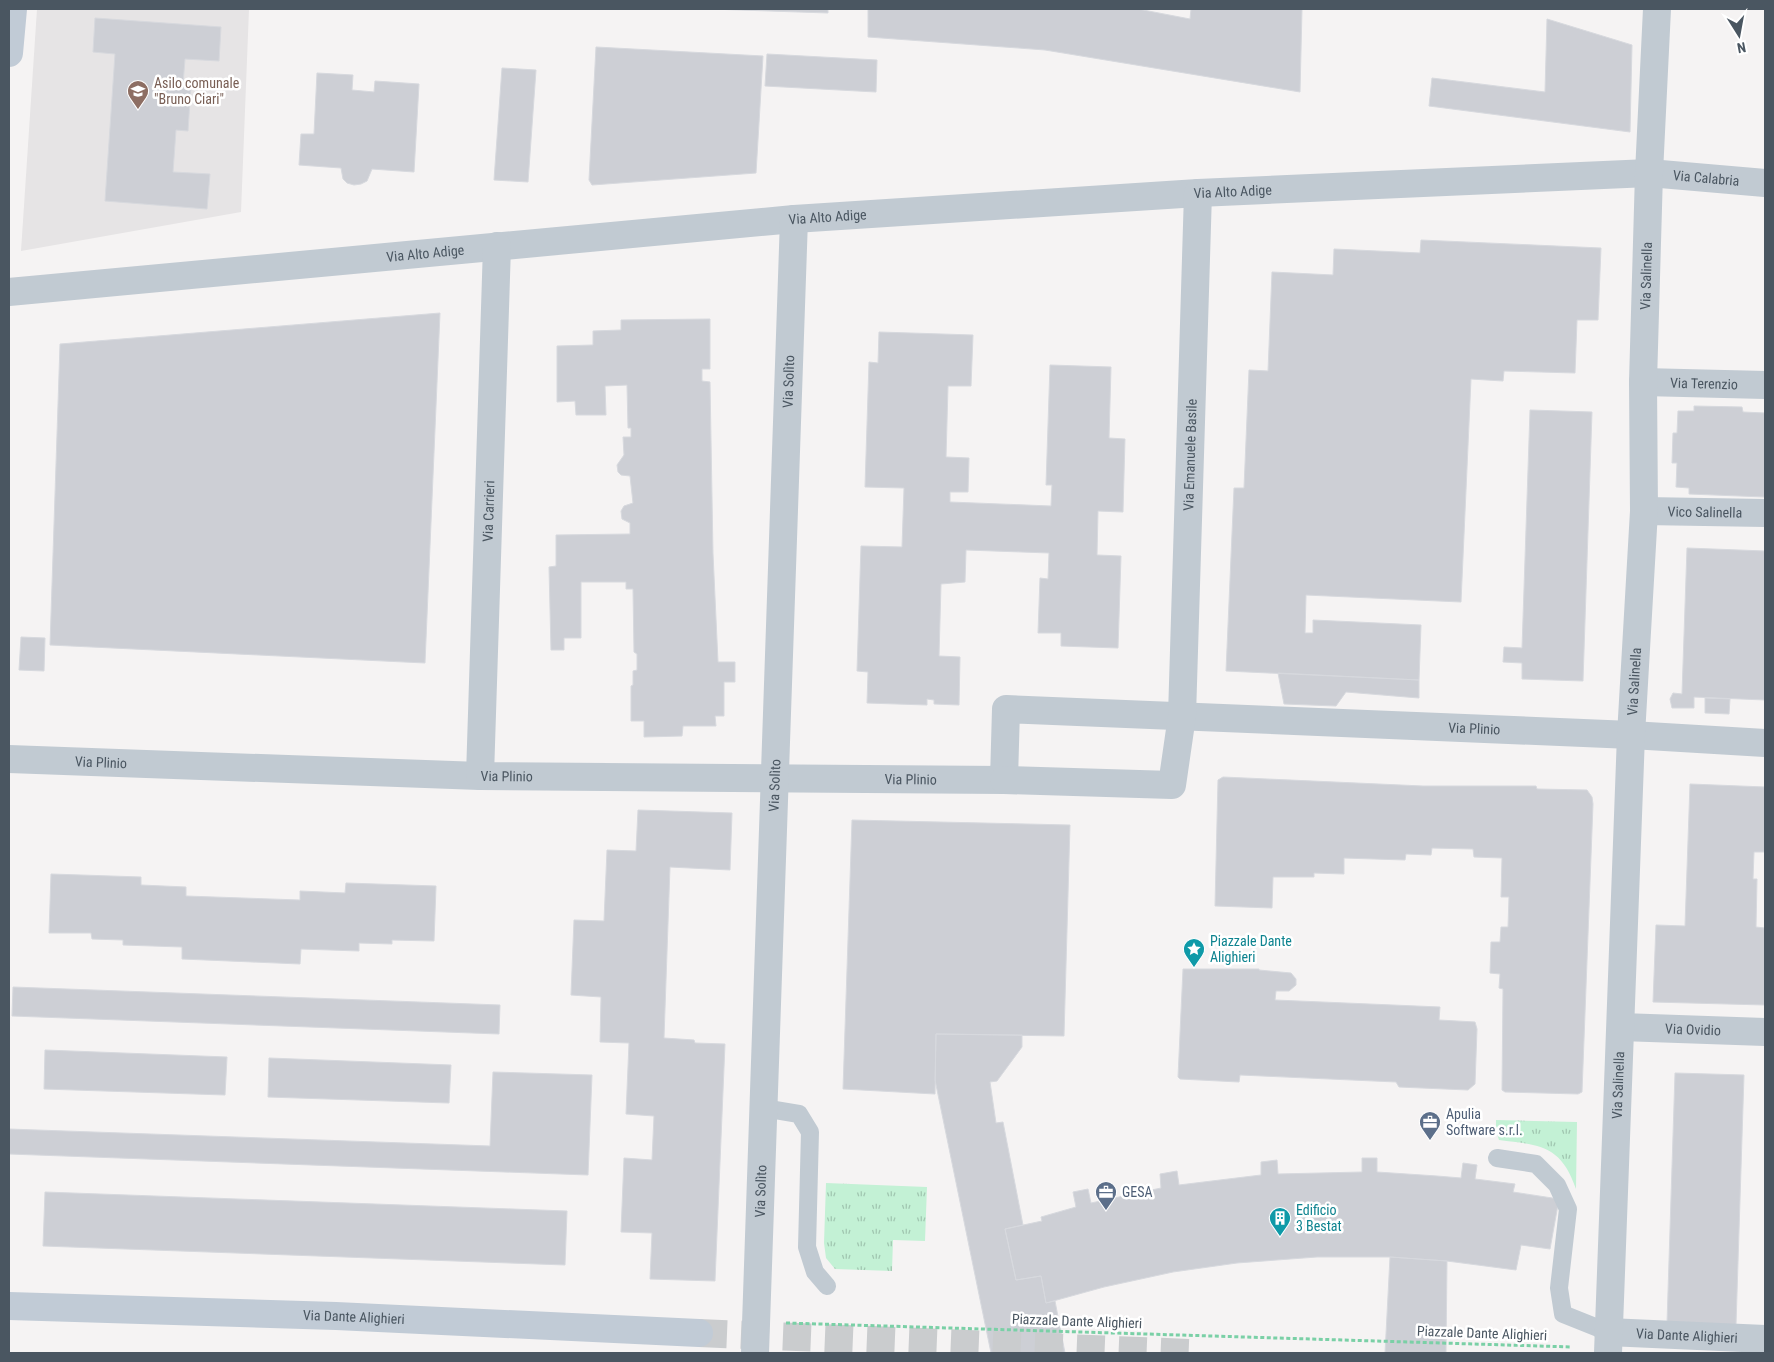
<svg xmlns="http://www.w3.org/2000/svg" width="1774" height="1362" font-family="'Roboto Condensed',sans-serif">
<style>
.education{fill:#e6e4e5}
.grass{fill:url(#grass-tufts)}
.building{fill:#cdcfd5;stroke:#d7d9de}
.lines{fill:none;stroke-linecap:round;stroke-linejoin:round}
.secondary-tunnel{stroke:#caccce;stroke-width:28;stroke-dasharray:28 14;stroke-linecap:butt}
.path{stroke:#7ad0a6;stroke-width:3;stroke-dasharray:4 2.5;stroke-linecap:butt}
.lane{stroke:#c1cad2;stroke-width:18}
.street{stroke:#c1cad2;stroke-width:28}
.secondary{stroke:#c1cbd6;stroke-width:28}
.labels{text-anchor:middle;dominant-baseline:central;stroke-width:5;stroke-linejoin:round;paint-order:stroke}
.education-label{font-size:14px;fill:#785e54;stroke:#fff;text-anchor:start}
.street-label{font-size:14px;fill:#4a5661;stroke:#fff}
.culture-label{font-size:14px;fill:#0d838f;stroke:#fff;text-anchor:start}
.service-label{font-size:14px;fill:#4e5e75;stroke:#fff;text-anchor:start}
</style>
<defs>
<pattern id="grass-tufts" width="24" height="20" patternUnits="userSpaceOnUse" patternTransform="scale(1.25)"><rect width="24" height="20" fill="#c3f1d5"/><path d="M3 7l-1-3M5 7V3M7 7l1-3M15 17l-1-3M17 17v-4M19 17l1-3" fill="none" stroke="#a0c6b0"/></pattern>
</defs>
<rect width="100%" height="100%" fill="#f5f3f3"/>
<path class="education" d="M37 9H249L241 212 21 251Z"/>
<path class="grass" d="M1496 1120 1577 1122 1576 1189C1561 1145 1540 1145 1499 1140L1496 1131Z
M826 1183 927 1187 925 1241 893 1240 892 1271 835 1269 826 1258 824 1243Z"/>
<path class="building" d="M710 9H828V13Z
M868 9H1138L1190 19 1191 9H1302L1300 92 1045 50 868 37Z
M95 18 221 27 219 61 185 59 183 84 191 85 188 131 176 130 173 172 210 174 207 209 105 201 115 54 93 52Z
M1547 19 1632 45 1630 132 1429 106 1432 78 1545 92Z
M596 47 763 56 756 173 592 185 589 180Z
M767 54 877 60 876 92 765 86Z
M502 68 536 70 528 182 494 180Z
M317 73 353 75 352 90 374 92 375 81 419 84 414 172 372 169 367 181 361 184 354 185 347 183 343 179 341 168 299 165 301 134H314Z
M1421 240 1601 248 1598 320H1577L1575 373 1504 371 1503 381 1471 379 1461 602 1306 595 1305 633H1313V620L1421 625 1419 680 1226 671 1234 488H1244L1249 370 1268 371 1272 272 1333 275 1334 249 1420 253Z
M440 313 425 663 50 645 60 344Z
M710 319V369H702V381L710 382 713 554 718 662H735V682H724V716H715L716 726H683L682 736 644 737V721H631V686L633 685V671L637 670V654L634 652 633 589H626V582H581V638H564V650H551L549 567 556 566V535L630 534V523L622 519 621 511 624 506 633 503 630 476 621 475 618 472 617 465 624 455 623 437H631V428H628L627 385 605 386 606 415H576L575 401 557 402V346L593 345V331L621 330V320Z
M879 332 973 335 971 386H948L946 457 969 458 968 492H950V502L1051 506 1052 485H1046L1050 365 1111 367 1109 438 1125 439 1123 512 1098 511 1097 555 1121 556 1118 648 1061 646V633H1038L1040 578 1048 579 1049 553 966 550 965 582 941 584 939 656 960 657 959 705 934 704V700L927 699V705L867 703 868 672 857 671 861 546 902 547 904 488 865 487 869 362 878 363Z
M1694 406 1742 407 1743 412 1765 413V497L1689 494V488L1676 487 1677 463H1672L1673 433H1677L1678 411H1694Z
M1530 410 1592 412 1583 681 1522 679V663L1503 662 1504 647 1522 648Z
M1687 548 1765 551V700L1694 697V708H1672L1670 699 1673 693 1682 694Z
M21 637 45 638 44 671 19 670Z
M1278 673 1419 680V698L1346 692 1336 706 1284 704Z
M1705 698 1730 699 1729 714 1705 713Z
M1223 777 1423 786H1536L1537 789 1587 790 1592 797 1593 804 1582 1092 1578 1094 1505 1092 1502 1090 1503 989 1499 988 1500 974 1490 973 1491 942H1500L1501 927H1508L1509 897H1501L1502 858 1474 857 1473 849 1432 848 1431 855 1406 854 1405 860 1344 858V874L1314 873V877H1273L1272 908 1215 906 1218 780Z
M1690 784 1765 787V847L1764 852H1754L1753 879H1757L1756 927 1765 928V1005L1653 1002 1656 925 1685 926Z
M638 810 732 813 730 870 670 867 664 1038 694 1040 695 1043 725 1044 715 1281 650 1279 652 1233 621 1232 624 1158 652 1160 654 1116 626 1114 629 1043 600 1042 601 997 571 995 574 920 604 921 607 850 636 851Z
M852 820 1070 825 1064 1036 936 1034 935 1094 843 1089Z
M51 874 141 877V885L186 887V896L300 900V891L345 893 346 883 436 886 434 941 392 940V944L359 943V951L301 949 300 964 182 959V947L123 945V940L92 939 91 933H49Z
M1183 969H1259V970L1291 973 1296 979V985L1289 991H1276L1275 1000 1440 1007 1439 1020 1475 1022 1477 1029 1475 1084 1468 1090 1399 1087 1396 1082 1240 1075 1239 1082 1180 1079 1178 1077Z
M13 987 500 1005 499 1034 12 1016Z
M936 1034 1022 1035V1047L997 1081 990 1082 996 1123 1003 1122 1023 1225 1005 1229 1016 1280 1041 1276 1046 1303 1055 1301 1065 1353H991L935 1080Z
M45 1050 227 1057 225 1095 44 1089Z
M269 1058 451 1065 449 1103 268 1097Z
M493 1072 592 1075 588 1175 9 1154V1129L490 1146Z
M1675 1073 1744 1075 1736 1325 1667 1323Z
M1362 1158H1377V1172L1437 1176 1461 1178 1463 1163 1477 1165 1475 1179 1515 1184 1513 1192 1559 1199 1550 1249 1521 1245 1516 1270 1447 1261 1390 1257H1317L1237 1263 1173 1272 1104 1287 1046 1303 1041 1276 1016 1280 1005 1229 1042 1221 1041 1217 1076 1207 1073 1192 1088 1189 1091 1203 1161 1188 1160 1174 1177 1171 1179 1185 1261 1175V1162L1277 1160 1278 1174 1362 1172Z
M45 1192 567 1211 565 1265 43 1246Z
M1390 1257 1447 1261 1446 1353H1385Z"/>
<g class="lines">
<path class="secondary-tunnel" d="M699 1333 1189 1353"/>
<path class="path" d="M786 1323 1572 1347"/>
<path class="lane" d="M763 1108 799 1114 810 1132 807 1247 815 1272 827 1286
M1497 1158 1536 1164 1557 1185 1568 1209 1559 1288 1563 1314 1608 1332"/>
<g class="street">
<path id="s1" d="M9 292 794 219 1198 193 1649 173 1765 183"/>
<path id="s2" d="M1643 382 1765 385"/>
<path id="s3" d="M1644 511 1765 513"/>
<path id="s4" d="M9 759 480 776 1004 780 1006 709 1631 735 1765 743"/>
<path id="s5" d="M480 776 497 246"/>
<path id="s6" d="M1004 780 1172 785 1182 716 1198 193"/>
<path id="s7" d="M1621 1027 1765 1032"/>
<path id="s8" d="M1608 1332 1765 1339"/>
<path id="s9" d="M755 1353 794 219"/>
<path id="s10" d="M1608 1353 1631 735 1644 511 1643 382 1649 173 1657 9"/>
</g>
<g class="secondary">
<path d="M9 53 13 9"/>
<path id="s11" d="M9 1306 336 1316 699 1333"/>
</g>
</g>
<defs>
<g id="school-pin" transform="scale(1.125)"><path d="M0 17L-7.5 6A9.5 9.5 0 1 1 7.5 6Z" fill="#8d6e63" stroke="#fff"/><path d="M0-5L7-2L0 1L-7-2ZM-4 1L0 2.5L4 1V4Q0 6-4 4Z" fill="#fff"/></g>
<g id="sight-pin" transform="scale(1.125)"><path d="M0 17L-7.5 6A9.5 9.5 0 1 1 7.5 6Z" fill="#0f9aa8" stroke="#fff"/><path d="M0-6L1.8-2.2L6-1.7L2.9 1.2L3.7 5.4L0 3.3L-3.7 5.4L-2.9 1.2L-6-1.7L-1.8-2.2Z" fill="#fff"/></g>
<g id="office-pin" transform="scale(1.125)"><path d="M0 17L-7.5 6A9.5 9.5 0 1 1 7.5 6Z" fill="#5c6f8a" stroke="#fff"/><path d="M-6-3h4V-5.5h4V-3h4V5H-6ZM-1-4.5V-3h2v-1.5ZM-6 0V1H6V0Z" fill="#fff"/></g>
<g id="building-pin" transform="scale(1.125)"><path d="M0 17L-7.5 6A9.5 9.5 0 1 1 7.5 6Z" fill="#0f9aa8" stroke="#fff"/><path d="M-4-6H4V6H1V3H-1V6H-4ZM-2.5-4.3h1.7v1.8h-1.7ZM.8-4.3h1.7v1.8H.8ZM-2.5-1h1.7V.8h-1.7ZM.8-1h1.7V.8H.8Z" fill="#fff"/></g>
</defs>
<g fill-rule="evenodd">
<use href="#school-pin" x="138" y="91"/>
<use href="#sight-pin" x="1194" y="949"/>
<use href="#office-pin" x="1430" y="1122"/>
<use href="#office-pin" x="1106" y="1192"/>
<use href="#building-pin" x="1280" y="1218"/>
</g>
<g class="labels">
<g class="education-label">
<text x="154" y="83">Asilo comunale<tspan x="154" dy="16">"Bruno Ciari"</tspan></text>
</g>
<g class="street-label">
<text stroke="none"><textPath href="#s1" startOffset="1702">Via Calabria</textPath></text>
<text stroke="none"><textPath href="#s1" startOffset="1228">Via Alto Adige</textPath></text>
<text stroke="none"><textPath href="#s1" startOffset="822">Via Alto Adige</textPath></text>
<text stroke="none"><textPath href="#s1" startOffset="418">Via Alto Adige</textPath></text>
<text stroke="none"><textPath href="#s10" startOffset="1078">Via Salinella</textPath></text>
<text stroke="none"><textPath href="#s9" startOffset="972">Via Solìto</textPath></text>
<text stroke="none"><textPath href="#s2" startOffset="61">Via Terenzio</textPath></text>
<text stroke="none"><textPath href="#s6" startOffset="499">Via Emanuele Basile</textPath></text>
<text stroke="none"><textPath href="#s5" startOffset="265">Via Carrieri</textPath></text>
<text stroke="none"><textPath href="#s3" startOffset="61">Vico Salinella</textPath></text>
<text stroke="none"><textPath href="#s10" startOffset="672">Via Salinella</textPath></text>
<text stroke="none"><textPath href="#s4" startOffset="1535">Via Plinio</textPath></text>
<text stroke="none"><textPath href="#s4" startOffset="92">Via Plinio</textPath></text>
<text stroke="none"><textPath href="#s4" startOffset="498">Via Plinio</textPath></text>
<text stroke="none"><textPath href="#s4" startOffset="902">Via Plinio</textPath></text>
<text stroke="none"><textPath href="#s9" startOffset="568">Via Solìto</textPath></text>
<text stroke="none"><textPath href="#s7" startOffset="72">Via Ovidio</textPath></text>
<text stroke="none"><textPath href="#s10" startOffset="268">Via Salinella</textPath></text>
<text stroke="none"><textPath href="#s9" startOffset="162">Via Solìto</textPath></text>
<text stroke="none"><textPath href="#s11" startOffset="345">Via Dante Alighieri</textPath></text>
<text transform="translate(1077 1321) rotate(2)">Piazzale Dante Alighieri</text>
<text transform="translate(1482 1333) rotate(2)">Piazzale Dante Alighieri</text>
<text stroke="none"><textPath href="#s8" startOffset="79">Via Dante Alighieri</textPath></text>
</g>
<g class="culture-label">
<text x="1210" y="941">Piazzale Dante<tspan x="1210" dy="16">Alighieri</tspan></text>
<text x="1296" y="1210">Edificio<tspan x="1296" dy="16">3 Bestat</tspan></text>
</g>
<g class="service-label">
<text x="1446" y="1114">Apulia<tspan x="1446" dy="16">Software s.r.l.</tspan></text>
<text x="1122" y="1192">GESA</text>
</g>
</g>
<rect width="1774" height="1362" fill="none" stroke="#4a5661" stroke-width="20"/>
<g transform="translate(1739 35) rotate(169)" stroke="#ffffff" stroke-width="4" paint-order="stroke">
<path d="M0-4L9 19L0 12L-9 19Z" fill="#4a5661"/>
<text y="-8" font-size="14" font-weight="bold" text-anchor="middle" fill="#4a5661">N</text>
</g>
</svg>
